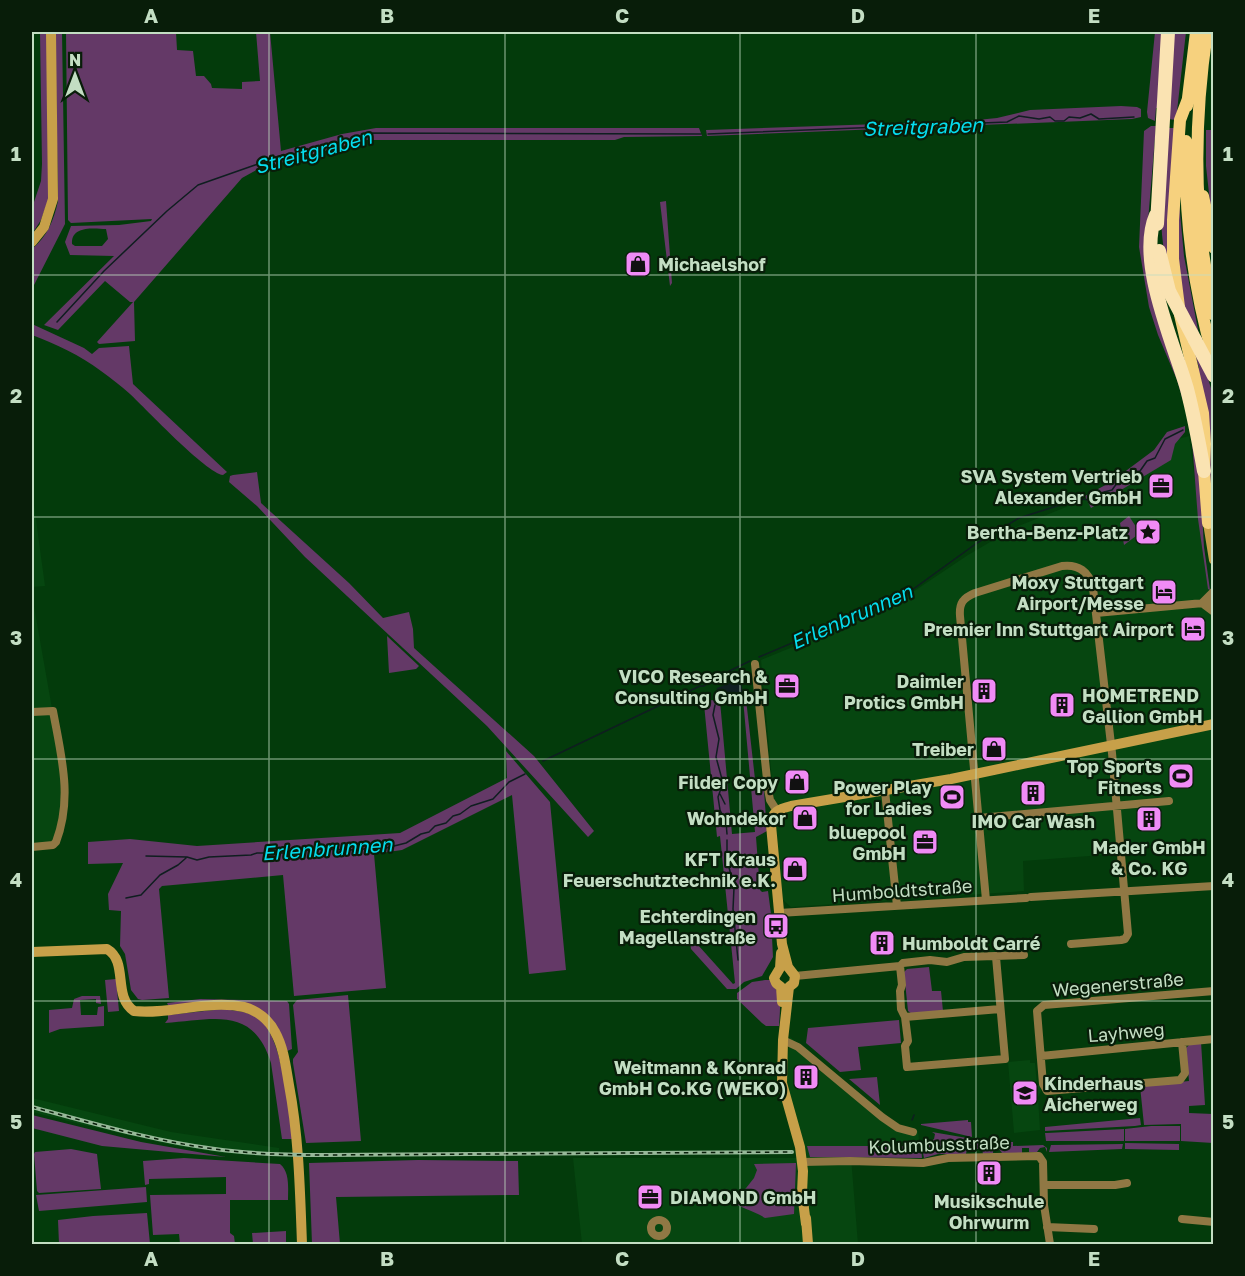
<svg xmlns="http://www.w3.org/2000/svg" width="1245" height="1276" font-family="'Golos Text',sans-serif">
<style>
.built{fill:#064610}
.green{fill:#643967;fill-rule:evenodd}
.water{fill:#0f1e20}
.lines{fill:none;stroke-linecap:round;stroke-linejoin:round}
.stream{stroke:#0f1e20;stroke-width:1.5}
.minor{stroke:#907844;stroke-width:8}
.secondary{stroke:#c7a049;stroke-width:10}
.trunk{stroke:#f6d17e;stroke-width:12}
.motorway{stroke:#fae3b2;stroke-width:14}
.rail-casing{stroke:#97b999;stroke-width:4}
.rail{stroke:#081d09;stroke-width:1.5;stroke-dasharray:4.5;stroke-linecap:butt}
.motorway-bridge{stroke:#fae3b2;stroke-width:14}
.grid{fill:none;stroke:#c3dec3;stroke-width:1.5;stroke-opacity:0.55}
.labels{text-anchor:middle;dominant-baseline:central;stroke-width:4.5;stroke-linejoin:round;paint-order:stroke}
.poi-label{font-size:18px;font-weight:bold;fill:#c3dec3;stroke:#081d09;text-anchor:end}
.street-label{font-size:18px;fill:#c3dec3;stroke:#081d09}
.water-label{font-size:20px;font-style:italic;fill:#05ddee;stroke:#081d09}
.neatline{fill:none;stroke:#c3dec3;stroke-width:2}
.grid-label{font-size:20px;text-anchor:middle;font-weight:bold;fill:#c3dec3}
</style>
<rect width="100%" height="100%" fill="#033b0b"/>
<path class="built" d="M1189 436 1210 592 1213 593V840L1127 847 1116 854 1023 861 1024 891 791 907 783 900 761 660 889 608 968 555 1016 527 1104 492 1178 439Z
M32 490 45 586 32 587Z
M32 595 65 782 56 842 32 847Z
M790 1037 897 1124 918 1131 921 1158 851 1157 858 1244H582L573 1158H806L785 1082Z
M1030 1060V1063H1035L1037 1085H1040L1041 1091 1038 1097 1040 1130 1014 1133 1008 1062Z
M32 1098 171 1132 279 1148V1156L221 1153 171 1145 80 1124 32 1112Z"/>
<path class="green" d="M40 32H48L50 195 41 220 32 234V208L41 181 42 164Z
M55 32H62L65 224 32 289V249C47 237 54 220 58 201Z
M66 32H176L177 50 193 51 196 76H204L211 84 212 88 242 89V82L260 81 256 32H270L281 151 342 134 376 128H699L702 136 624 137 615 140H365L258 169 242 178 134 302 135 341 99 344 97 342 133 302H130L105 281 58 330 44 325 114 256 70 255 65 242 71 226 119 225 151 221 152 219 71 223 68 220ZM106 229 108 239 102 246H75L72 244C71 226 92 228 106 229Z
M1155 32H1163L1159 108H1156L1155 121 1148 118 1147 112Z
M1173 32H1186L1176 120 1168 119Z
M1121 106 1137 107 1141 109V117L1132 119 707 136 706 130 967 121 997 118 1030 110Z
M1151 126H1156L1148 221 1199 460 1204 547 1210 590 1208 589 1198 519 1191 428 1177 380 1158 335 1149 307 1139 247 1144 131Z
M1167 128H1175L1168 268C1155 223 1164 174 1167 128Z
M1206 130H1211L1213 230 1206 166Z
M1178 191 1184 256 1199 335 1181 303 1178 282Z
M666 201 672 283 670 286 660 202Z
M32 324 84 348 92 354 99 348 129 346 133 384 227 472 223 475C206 473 146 409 130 394 121 386 111 378 101 371 80 355 56 344 32 335Z
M1194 351 1207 375 1213 395 1214 513 1211 514 1197 369 1199 368Z
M1185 426V432L1175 444 1171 460 1091 508 1085 496 1111 482 1154 450 1167 432Z
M257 472 261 503 349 583 383 618 409 612 413 629 414 648 534 756 594 831 588 837 487 726 305 557 257 506 229 482 230 476 233 475Z
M1129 516 1140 533 1124 545 1120 523Z
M387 636 419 666 416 669 389 673Z
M703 694 710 700 720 701 732 834 755 832 743 699H746L756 788 758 791H764L767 831 756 837 760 890 762 892 768 891 774 937H772L773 957 762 976 744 982 736 989H727L691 949 689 935 733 984 735 983 720 836 717 837Z
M506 751 550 802 566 970 529 974 512 795 402 850 374 854 386 988 294 996 283 875 162 886 159 889 169 998 142 1000 138 999 131 990 125 954 120 946 121 911 109 910 108 894 123 863 88 864V842L130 839 197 846 400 833 507 778Z
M929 967 932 991H941L943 1011 912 1014 908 1011 904 972 907 969Z
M116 979 119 1011 108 1012 105 980Z
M765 980H770C783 996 780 1007 779 1026H766L762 1023 737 999V993L752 982Z
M348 995 361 1141 306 1143 293 1063V1059L298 1052 293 1005 297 1000Z
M82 996H100L101 1004 96 1003V999L80 1000 81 1015H97L98 1007 104 1006V1026L60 1029 49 1033V1010L72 1008 74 999Z
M200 999 287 1001 289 1004 292 1049 287 1051 261 1011 168 1005 167 1003Z
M223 1009C236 1011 249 1011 259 1019 283 1037 288 1109 293 1139H282L271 1063C253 1005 213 1020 165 1023L168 1019V1015Z
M899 1020 901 1043 858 1047 861 1070 840 1072 806 1043 808 1028Z
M1201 1042 1205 1105 1189 1106V1113L1213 1114V1143L1181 1141V1124L1144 1125 1140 1086 1189 1081 1186 1048 1189 1045Z
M877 1077 880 1105 849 1079Z
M32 1115 141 1142 226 1157 102 1146 32 1128Z
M1140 1118 1141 1125 1135 1126 1045 1131V1127Z
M968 1120V1122H971L972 1137 921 1125V1124Z
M1151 1126H1180V1141H1125V1129Z
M1124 1129V1141H1046L1045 1133H1047Z
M932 1132 973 1139V1145L923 1147 934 1139 935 1134Z
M974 1140 994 1141 993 1153 983 1154 982 1149H967L966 1154H938L924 1158 922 1148 974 1146Z
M998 1142H1013V1146L1043 1145 1047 1148V1152L1045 1147 1040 1148 1037 1152H1029V1148H1022V1153H1002L999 1149Z
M1125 1143 1179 1144V1150L1125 1149Z
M1123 1144 1122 1149 1049 1152 1051 1145Z
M807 1146H921L922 1158 810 1157Z
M71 1149 97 1154 101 1189 39 1193 37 1191 34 1154 35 1152Z
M184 1158 280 1164C290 1172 288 1188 288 1200H230V1233L234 1236 235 1244H180L179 1234 153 1235 150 1195 226 1194V1177L149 1179V1184L145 1185 143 1161Z
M418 1160 518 1161 519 1195 336 1197 340 1244H312L309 1163Z
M796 1163 794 1214 765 1218C753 1210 740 1209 729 1199L732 1197H739L754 1178 757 1170 754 1164Z
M146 1187 147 1202 39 1211 36 1195Z
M147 1213 150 1244H59L58 1220 93 1216Z
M286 1231V1244H253L252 1233Z"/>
<path class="water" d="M732 682 741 683 743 692 722 695 716 694 717 688Z"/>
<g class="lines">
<path class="stream" d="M708 134 1007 122 1019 116 1039 119 1050 117 1055 121H1064L1069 117 1080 118 1091 114 1099 119 1134 117
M57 322 104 271 167 211 198 185 255 165 373 133 701 134
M759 657 905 595 977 543 1019 518 1079 499 1092 500 1104 492 1112 490 1120 479 1130 473 1140 471 1147 461 1155 458 1165 439 1183 430
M715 705 713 715 719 739 716 757 723 783 718 797 720 810 726 822 727 834
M543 761 700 686H704L717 677 750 661
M720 794 725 804
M727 840V859L734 888 733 909 738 960
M146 856 187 857 197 860 209 857 251 855 257 853H289L311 849 359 850 379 846 386 848 406 843 421 834 429 832 435 826 446 823 453 816 460 814 471 806 493 799 509 782 525 774
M126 898 141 895 160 875 178 865 186 858
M912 1120 914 1115"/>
<path class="minor" d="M1202 603 1214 591
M1202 603 1214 612
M1096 613 1214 602
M755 664 768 789 770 800 777 811
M32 712 53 711C61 755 73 798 56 842L53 845 32 847
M885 791 897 906
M979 818 1169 801
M1031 897 1214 886
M986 900 960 616C959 603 963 598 975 593L1062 566C1078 564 1089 571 1093 588L1112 753 1128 934 1125 939 1121 940 1071 944
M779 913 1026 898
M900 966 902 985 900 991 901 1009 905 1017 908 1041 905 1046 907 1067 1005 1059 996 957
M795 976 900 966 903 963 930 960 947 962 964 957 1024 955
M905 1017 1000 1009
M783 1040 798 1047 882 1117 898 1128 913 1132
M1182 1042 1185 1073 1180 1080 1047 1091 1043 1084 1037 1011 1044 1005 1214 991
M1041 1056 1214 1039
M802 1162 850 1161 923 1163 948 1158 1039 1156 1043 1162 1044 1205 1050 1244
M1044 1185H1115L1127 1183
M1182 1219 1214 1222
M651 1228a8 8 0 1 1 16 0a8 8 0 1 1-16 0Z
M1047 1227 1094 1229"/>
<path class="secondary" d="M32 242 44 227 53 199 51 32
M1213 518 1208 523 1214 560
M32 952 107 949C129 962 112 996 134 1011 170 1015 208 999 244 1007 257 1010 269 1020 275 1032 284 1048 286 1068 289 1085 299 1138 300 1191 302 1244
M781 953 780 968 774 978 776 983 781 987 782 1002
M806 1218 808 1244
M806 1224 802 1193 803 1171 800 1147 782 1083 783 1040 789 987 794 983 795 976 788 967 782 944 771 825C771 812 779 809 791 806L951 779 1214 724"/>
<path class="trunk" d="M1207 32C1193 127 1193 221 1214 315
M1188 99 1180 120 1173 220V259L1180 315 1203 413 1205 444 1204 471 1208 523
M1187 106 1196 32
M1186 141C1184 214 1193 288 1214 359
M1203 196 1214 248"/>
<path class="motorway" d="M1156 215C1136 261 1174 344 1187 389 1194 416 1199 443 1204 471
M1157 224 1168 32
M1195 340 1214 376"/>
<g class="rail-casing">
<path id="rail" d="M32 1107C92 1123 153 1141 215 1149 251 1154 288 1155 325 1155L792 1152"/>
</g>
<use href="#rail" class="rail"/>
<path class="motorway-bridge" d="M1159 251 1169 291 1195 340"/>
</g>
<path class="grid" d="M269 32V1244M505 32V1244M740 32V1244M976 32V1244M32 275H1214M32 517H1214M32 759H1214M32 1001H1214"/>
<defs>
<g id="shop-square" transform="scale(1.35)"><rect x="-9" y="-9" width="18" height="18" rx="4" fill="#f08bf6" stroke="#081d09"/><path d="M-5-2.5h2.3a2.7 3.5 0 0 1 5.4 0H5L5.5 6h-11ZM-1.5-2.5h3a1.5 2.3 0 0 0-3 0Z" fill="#111"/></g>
<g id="office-square" transform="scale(1.35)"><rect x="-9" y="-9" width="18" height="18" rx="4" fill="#f08bf6" stroke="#081d09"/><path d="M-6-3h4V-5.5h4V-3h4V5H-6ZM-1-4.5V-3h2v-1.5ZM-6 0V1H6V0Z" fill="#111"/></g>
<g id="sight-square" transform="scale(1.35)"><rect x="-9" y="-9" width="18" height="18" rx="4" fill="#f08bf6" stroke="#081d09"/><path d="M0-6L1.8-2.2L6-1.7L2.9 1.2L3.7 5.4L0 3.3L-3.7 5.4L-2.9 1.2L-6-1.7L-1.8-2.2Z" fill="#111"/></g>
<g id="hotel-square" transform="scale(1.35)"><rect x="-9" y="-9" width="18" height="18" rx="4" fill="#f08bf6" stroke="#081d09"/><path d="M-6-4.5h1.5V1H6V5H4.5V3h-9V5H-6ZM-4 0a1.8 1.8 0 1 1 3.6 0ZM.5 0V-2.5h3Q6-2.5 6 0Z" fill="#111"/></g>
<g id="building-square" transform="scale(1.35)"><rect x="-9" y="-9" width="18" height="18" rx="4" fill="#f08bf6" stroke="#081d09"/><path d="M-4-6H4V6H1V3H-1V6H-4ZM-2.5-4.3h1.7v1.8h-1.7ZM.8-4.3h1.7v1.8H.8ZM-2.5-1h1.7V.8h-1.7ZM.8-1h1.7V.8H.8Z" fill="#111"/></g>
<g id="stadium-square" transform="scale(1.35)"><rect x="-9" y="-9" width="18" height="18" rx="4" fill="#f08bf6" stroke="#081d09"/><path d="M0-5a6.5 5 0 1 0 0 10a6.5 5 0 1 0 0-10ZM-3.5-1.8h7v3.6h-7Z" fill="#111"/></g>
<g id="bus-square" transform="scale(1.35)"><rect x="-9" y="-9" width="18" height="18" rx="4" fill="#f08bf6" stroke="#081d09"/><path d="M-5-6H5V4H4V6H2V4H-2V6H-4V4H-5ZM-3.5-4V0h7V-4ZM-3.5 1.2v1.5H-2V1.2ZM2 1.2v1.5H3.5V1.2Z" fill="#111"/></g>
<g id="school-square" transform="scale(1.35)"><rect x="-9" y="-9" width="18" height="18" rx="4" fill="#f08bf6" stroke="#081d09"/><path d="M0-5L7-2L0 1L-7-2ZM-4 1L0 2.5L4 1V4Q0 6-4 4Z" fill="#111"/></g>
</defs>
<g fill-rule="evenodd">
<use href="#shop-square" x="638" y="264"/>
<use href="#office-square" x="1161" y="486"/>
<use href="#sight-square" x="1148" y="532"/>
<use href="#hotel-square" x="1164" y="592"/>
<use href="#hotel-square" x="1193" y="629"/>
<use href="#office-square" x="787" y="686"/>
<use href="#building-square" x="984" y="691"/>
<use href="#building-square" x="1062" y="705"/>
<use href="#shop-square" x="994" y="749"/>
<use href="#stadium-square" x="1181" y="776"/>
<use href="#shop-square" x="797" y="782"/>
<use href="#building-square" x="1033" y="793"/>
<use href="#stadium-square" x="952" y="797"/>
<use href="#shop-square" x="805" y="818"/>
<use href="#building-square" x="1149" y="819"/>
<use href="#office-square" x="925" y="842"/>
<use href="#shop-square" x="795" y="869"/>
<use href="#bus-square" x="776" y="926"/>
<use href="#building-square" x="882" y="943"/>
<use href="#building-square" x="806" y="1077"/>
<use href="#school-square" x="1025" y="1093"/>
<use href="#building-square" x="989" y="1173"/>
<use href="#office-square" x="650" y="1197"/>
</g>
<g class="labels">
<g class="poi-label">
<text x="658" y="264" text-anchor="start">Michaelshof</text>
<text x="1142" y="476">SVA System Vertrieb<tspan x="1142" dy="21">Alexander GmbH</tspan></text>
<text x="1128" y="532">Bertha-Benz-Platz</text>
<text x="1144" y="582">Moxy Stuttgart<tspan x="1144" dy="21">Airport/Messe</tspan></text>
<text x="1174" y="629">Premier Inn Stuttgart Airport</text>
<text x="768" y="676">VICO Research &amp;<tspan x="768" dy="21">Consulting GmbH</tspan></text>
<text x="964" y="681">Daimler<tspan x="964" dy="21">Protics GmbH</tspan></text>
<text x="1082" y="695" text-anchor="start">HOMETREND<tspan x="1082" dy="21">Gallion GmbH</tspan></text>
<text x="974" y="749">Treiber</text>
<text x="1162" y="766">Top Sports<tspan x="1162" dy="21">Fitness</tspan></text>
<text x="778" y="782">Filder Copy</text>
<text x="932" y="787">Power Play<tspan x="932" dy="21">for Ladies</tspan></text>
<text x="786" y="818">Wohndekor</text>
<text x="1033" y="821" text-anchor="middle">IMO Car Wash</text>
<text x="906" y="832">bluepool<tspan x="906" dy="21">GmbH</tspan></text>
<text x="1149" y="847" text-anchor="middle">Mader GmbH<tspan x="1149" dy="21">&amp; Co. KG</tspan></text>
<text x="776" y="859">KFT Kraus<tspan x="776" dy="21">Feuerschutztechnik e.K.</tspan></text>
<text x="756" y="916">Echterdingen<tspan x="756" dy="21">Magellanstraße</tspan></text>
<text x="902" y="943" text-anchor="start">Humboldt Carré</text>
<text x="786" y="1067">Weitmann &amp; Konrad<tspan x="786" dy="21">GmbH Co.KG (WEKO)</tspan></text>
<text x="1044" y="1083" text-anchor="start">Kinderhaus<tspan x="1044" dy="21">Aicherweg</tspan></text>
<text x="670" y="1197" text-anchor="start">DIAMOND GmbH</text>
<text x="989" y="1201" text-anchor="middle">Musikschule<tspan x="989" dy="21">Ohrwurm</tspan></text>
</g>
<g class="street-label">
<text transform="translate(902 890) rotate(-4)">Humboldtstraße</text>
<text transform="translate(1118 984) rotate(-5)">Wegenerstraße</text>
<text transform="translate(1126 1032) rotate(-5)">Layhweg</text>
<text transform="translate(939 1144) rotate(-2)">Kolumbusstraße</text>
</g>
<g class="water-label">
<text transform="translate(923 126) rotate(-2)">Streitgraben</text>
<text transform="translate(313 151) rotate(-15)">Streitgraben</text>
<text transform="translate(851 616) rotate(-24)">Erlenbrunnen</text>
<text transform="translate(327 848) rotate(-4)">Erlenbrunnen</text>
</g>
</g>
<rect width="1245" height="1276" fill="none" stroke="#081d09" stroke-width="66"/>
<g transform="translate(75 75)" stroke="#081d09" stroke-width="4.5" paint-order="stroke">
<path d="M0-4.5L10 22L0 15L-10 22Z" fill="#c3dec3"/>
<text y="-9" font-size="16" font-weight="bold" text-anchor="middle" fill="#c3dec3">N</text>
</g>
<rect x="33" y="33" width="1179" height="1210" class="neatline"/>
<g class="grid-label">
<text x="151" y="23">A</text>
<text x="387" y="23">B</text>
<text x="622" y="23">C</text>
<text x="858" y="23">D</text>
<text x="1094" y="23">E</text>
<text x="16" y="161">1</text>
<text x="1228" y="161">1</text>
<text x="16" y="403">2</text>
<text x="1228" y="403">2</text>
<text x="16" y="645">3</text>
<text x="1228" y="645">3</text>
<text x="16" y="887">4</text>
<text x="1228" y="887">4</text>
<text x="16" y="1129">5</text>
<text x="1228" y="1129">5</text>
<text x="151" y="1266">A</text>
<text x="387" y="1266">B</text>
<text x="622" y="1266">C</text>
<text x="858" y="1266">D</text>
<text x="1094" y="1266">E</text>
</g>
</svg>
